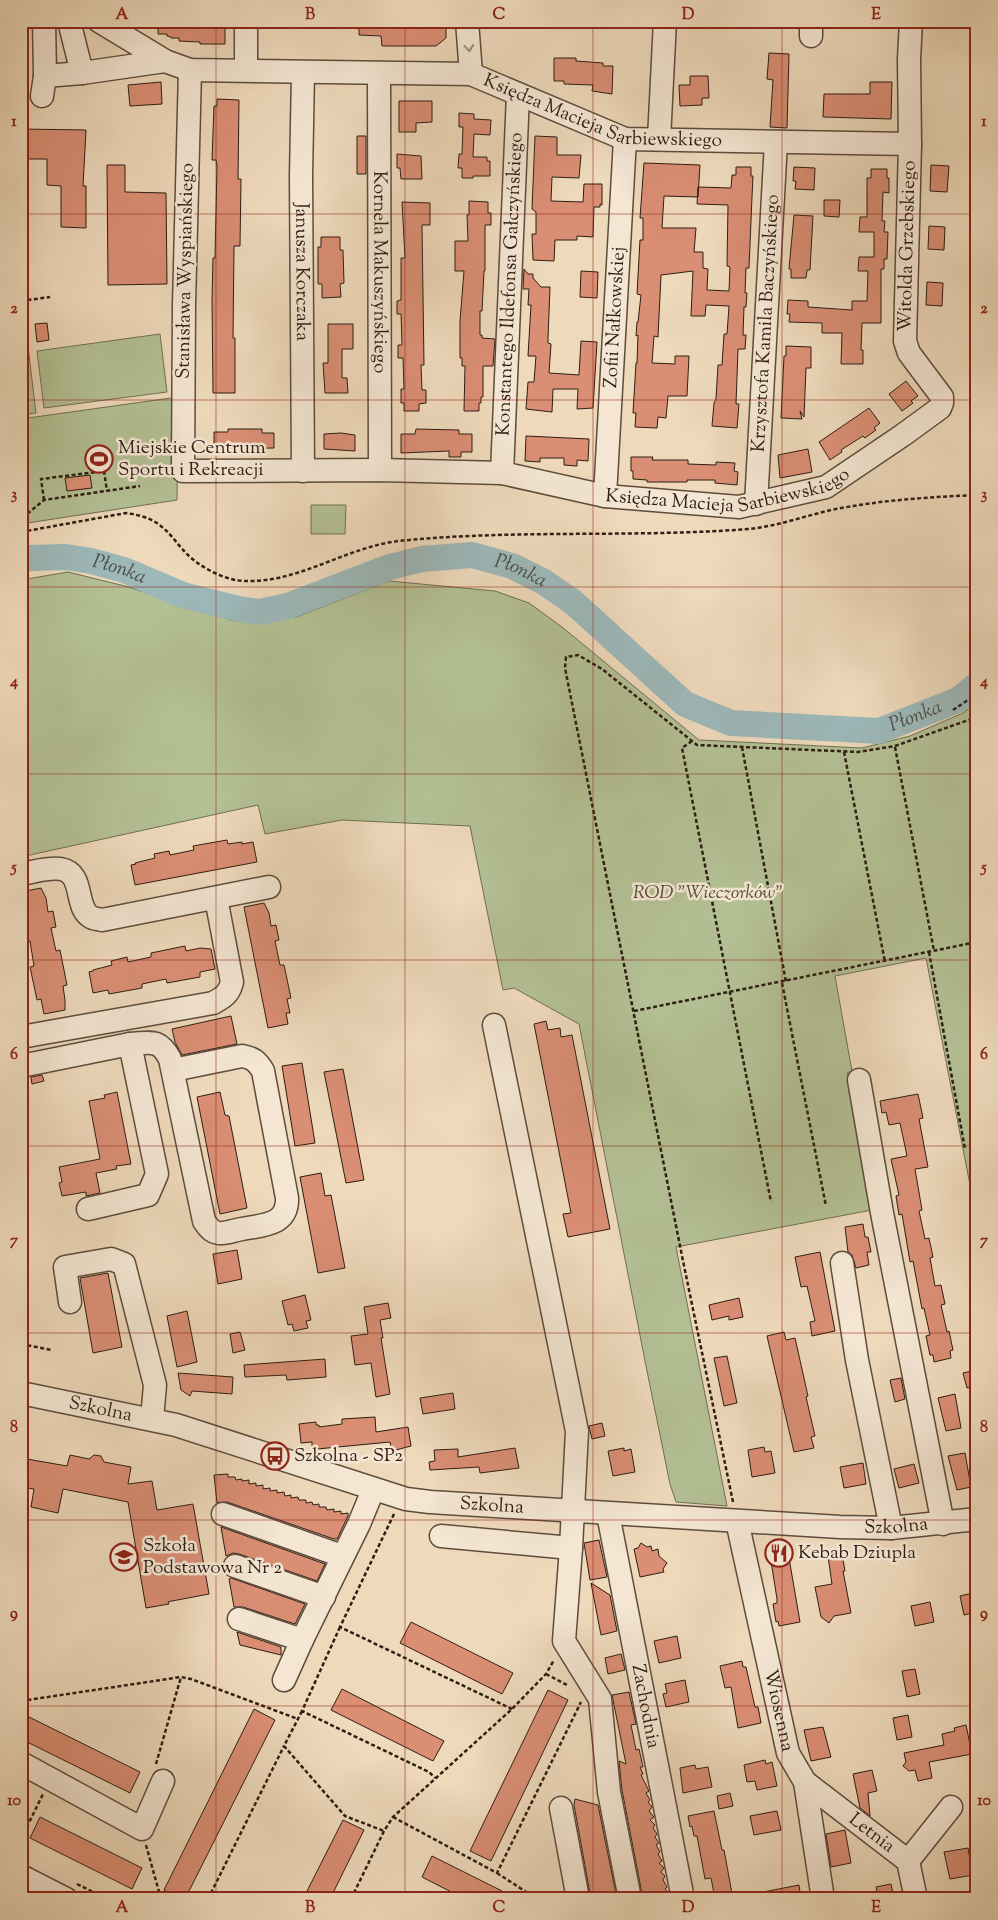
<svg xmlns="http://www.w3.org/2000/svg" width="998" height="1920" font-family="'Sorts Mill Goudy',serif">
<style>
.green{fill:#b3c094;stroke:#706e54}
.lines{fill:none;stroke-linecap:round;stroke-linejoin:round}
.river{stroke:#9cb8b9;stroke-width:26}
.building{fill:#da8e74;stroke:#2d1d13}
.minor-casing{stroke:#5d4c3d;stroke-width:25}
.path{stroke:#2d1d13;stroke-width:2.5;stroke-dasharray:4 2.5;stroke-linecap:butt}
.minor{stroke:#f4e6d3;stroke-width:22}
.oneway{stroke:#9a8c7d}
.grid{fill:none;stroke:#8f2418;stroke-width:1;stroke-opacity:0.55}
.labels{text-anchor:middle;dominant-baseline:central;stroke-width:5;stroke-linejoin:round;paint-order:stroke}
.street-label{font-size:19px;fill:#2d1d13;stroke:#f4e6d3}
.poi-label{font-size:19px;fill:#2d1d13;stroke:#f4e6d3;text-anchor:start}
.park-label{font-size:19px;font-style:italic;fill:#554e3a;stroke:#f4e6d3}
.water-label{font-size:20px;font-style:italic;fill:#4e4c45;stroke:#f4e6d3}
.neatline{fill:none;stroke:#8f2418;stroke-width:2}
.grid-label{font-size:16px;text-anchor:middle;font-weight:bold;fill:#8f2418}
</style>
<rect width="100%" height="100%" fill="#eed9bb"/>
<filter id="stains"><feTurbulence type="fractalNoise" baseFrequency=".004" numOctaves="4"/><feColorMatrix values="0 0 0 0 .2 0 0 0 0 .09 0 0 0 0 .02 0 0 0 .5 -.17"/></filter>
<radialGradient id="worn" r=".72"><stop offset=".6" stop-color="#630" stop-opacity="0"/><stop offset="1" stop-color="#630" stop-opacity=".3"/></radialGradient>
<path class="green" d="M21 305H23L36 413 21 415Z
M160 334 167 392 44 408 37 351Z
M178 397 177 500 21 524V419Z
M311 505H346L345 534H311Z
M68 572 125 586 234 621 296 617 389 581 495 591 529 603 562 627 699 740 862 748 910 736 963 713 977 703V1189L971 1190 926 958 835 976 852 1071 847 1073 872 1210 676 1247 727 1506 676 1502 670 1484 647 1371 579 1024 514 988 503 990 470 826 342 820 265 834 258 805 21 857V580Z"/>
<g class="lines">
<path class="river" id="s1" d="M21 560 30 558 66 557 91 561 124 570 183 595 239 609 259 612 288 606 390 567 422 559 472 555 512 566 544 582 573 602 685 704 731 723 879 731 958 700 977 685"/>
</g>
<path class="building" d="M158 21H180V24L202 25V21H225V44H200V42L179 41V38H171V37L167 36V34H158Z
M423 21H444V25H446V38L436 46H382L381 36 359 35V24L421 25Z
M769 53 789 54 787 128 770 127 773 80 767 79Z
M554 58H576V61L603 63V66H613L612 94 592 91 593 85 564 84V81H554Z
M690 76H708L709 98H702V105L680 106 679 85H690Z
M161 82 162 104 130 106 128 85Z
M870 82H892L891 119 823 117 824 94H870Z
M217 99 239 100 238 179H241L240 246H234L233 338H235V393H213L212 299 213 258H215L217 166 216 160H212L214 106H217Z
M399 101H432V122L416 123V132H399Z
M459 113 474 114V119L491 120 490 135 474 134 473 157H487V161H490V176H473V178H462V168H458L459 154H462L463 127H459Z
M21 129 86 130 83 186H86V228L61 227V186L47 185V159H21Z
M357 136H366V174H357Z
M535 136 557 137V155H581L579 178 552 177 551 201 583 202 584 184H602V205L600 204V207H594L593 237 577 236V240H555L554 261 533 260 532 234H536V212L532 209Z
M397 154 421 156 422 179H401L400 168H397Z
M644 163 700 165 698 197 664 196 662 228H696L694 252H703V268L708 269 707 290 729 291 730 267 727 266 728 205 697 204 698 187 731 188 732 175H736V167H751V176H753L752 197 749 268H746L745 293H747L746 307H744L743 335H746L745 349H738L736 404H739L737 428 712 426 714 403 716 399 718 365H722L724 334H727L729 306 706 305 705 316H691L693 271 661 275 658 337 654 336 652 363 675 364V356H689L687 396H668L666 418 658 417 657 428 635 427 636 413H633L636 363H637L638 335 636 336 637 322H638L641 295 637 294 640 240H643V218H640Z
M107 165H125V192L166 193 167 284 108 285Z
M931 165 949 166 947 192 930 191Z
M794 167 815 168 814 190 795 189 796 181H793Z
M871 169H887V178H889V193L883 192 882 221H885L884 232H888L887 259H884V269H881V323H862L861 350H863V364H841L842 333H822V323L789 322 790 314H787L788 300 808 301V307L852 310V301H867L868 271H858L859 257H874V232H859L860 217H867V178H871Z
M824 200H840L839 217 824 216Z
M469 201 488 202V213H491V225H485V271H484L482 311H480V335H482V338L495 339 493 366H483V397H481V403H479V411H464L465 366H462V358H460V321L464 271H455V241H468L467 215H469Z
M402 202 430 203V225H422L424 365H421L422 390H426V403L419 404V411H404V403H401V389H404L403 358H398V345H402L401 314H397V301L401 300V258H405Z
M794 215 813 216 810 270H807L806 278H791V269H789Z
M929 226 945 227 944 250 928 249Z
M321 237H340V250H343L344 283 340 284 341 297 322 298V284H318V247H321Z
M524 269 528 274H533V278L541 287H550L548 338V343L551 344 549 373 579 375 581 341 597 342 593 408 577 409 578 389H553L552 412 526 409 528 382H534L536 356H528L531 305H528L529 289H523Z
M581 271 598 272 597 298 580 297Z
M927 282 943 283 942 306 926 305Z
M47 323 49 340 37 342 35 324Z
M328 324H353V349H342V378H347L348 393H325L323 363H328Z
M786 346 811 347V368H806L804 417 800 411 802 419 781 418 784 356H786Z
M906 381 918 396 911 401 913 403 902 411 889 394Z
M869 408 880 423 874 428 876 430 865 438 863 436 841 450 842 452 830 460 819 442Z
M228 429H262V433H274V448L214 449V432H228Z
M416 429 459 430V434H472V452H461V457H449V451L401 453V434H415Z
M341 433 355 435V451L324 449V434Z
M526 436 589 439 588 461 577 460V466L564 465V458H540V462L525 461Z
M808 449 812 472 780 478 778 455Z
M631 457H653L652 460H688V464L716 465V462L735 463 734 471 738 472 737 485 715 483V480H687V482H647V480L633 479V471H631Z
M90 475 92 488 67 491 65 478Z
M227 840 228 844 242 842V844L253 842 257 862 135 885 131 865 136 864 135 863 155 858 154 854 169 851 170 855 194 850 193 846Z
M41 888 46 898 48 912 53 911 56 927 51 928 56 951 60 950 67 985 63 986 65 1000V1010L44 1014 41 999 37 1000 30 967 34 966 30 941 25 942 21 923V908L23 907 21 892Z
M264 903 269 913 271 926 276 925 279 940 275 941 280 965H284L291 998 287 999 290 1013H286L288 1024 268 1028 244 907Z
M185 946 186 951 200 948 211 949 215 969 200 972V977L167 983 166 979 142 984V988L109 994 108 990 93 993 89 972 93 971V970L112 965 111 961 127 957 128 962 151 957V953Z
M231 1016 237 1044 182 1055 175 1042 172 1029Z
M546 1021 548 1030 560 1028 561 1037 572 1035 610 1229 568 1237 563 1214 571 1213 534 1024Z
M302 1063 315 1143 295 1146 282 1066Z
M343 1069 364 1180 346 1183 324 1072Z
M42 1075 44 1081 32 1084 31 1077Z
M117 1092 131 1164 116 1166 117 1169 96 1173 100 1193 86 1196V1192L62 1196 59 1183 62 1182 59 1167 100 1159 89 1101 105 1098 104 1095Z
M220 1092 225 1115 229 1116 247 1208 220 1214 197 1097Z
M918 1094 923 1118 919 1119 928 1167 915 1169 922 1210 919 1211 925 1239 929 1238 933 1257 930 1258 935 1286 941 1285 945 1304 941 1305 947 1332 949 1331 953 1350 950 1351 951 1358 934 1362 933 1355H930L926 1336 930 1335 924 1308 922 1309 913 1261 910 1262 902 1214 899 1215 896 1196 899 1195 891 1159 907 1156 900 1123 889 1125 886 1112 882 1113 880 1101Z
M321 1173 325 1196 331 1195 345 1268 318 1273 300 1177Z
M863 1224 865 1237H868L871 1252H867L869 1265 856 1268 852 1255 848 1252 845 1227Z
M237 1250 242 1279 218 1284 213 1254Z
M820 1252 835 1331 812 1336 810 1322 815 1321 807 1286 801 1287 795 1257Z
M108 1273 122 1347 93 1353 80 1278Z
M305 1295 311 1320 306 1321 308 1328 294 1331 292 1324 288 1325 282 1301Z
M739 1298 743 1317 729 1320V1316L712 1320 709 1305Z
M388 1303 391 1318 380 1320 383 1338H381L390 1394 376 1397 371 1363 355 1365 351 1336 368 1334 364 1307Z
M187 1311 197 1362 177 1367 167 1316Z
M240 1332 245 1350 233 1353 230 1334Z
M784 1332 786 1340 795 1338 808 1396 806 1397 815 1436 811 1437 814 1448 794 1452 767 1336Z
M727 1356 737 1403 724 1406 714 1358Z
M325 1359 326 1377 287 1380 286 1375 245 1377 244 1365Z
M977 1370V1386L967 1388 963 1373Z
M178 1373 233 1377 232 1394 192 1391 190 1396 181 1390Z
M901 1378 905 1399 895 1402 890 1380Z
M453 1393 455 1409 423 1414 420 1398Z
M955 1394 961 1428 946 1431 938 1398Z
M375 1417 376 1432 408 1427 411 1446 392 1451 390 1442 317 1449 316 1446 312 1447V1442L301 1443 299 1424 316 1422V1425H319V1427L342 1424V1419Z
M602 1423 605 1436 592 1439 589 1426Z
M764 1447 765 1452 771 1451 775 1473 752 1477 748 1450Z
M515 1448 519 1468 480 1473 479 1467 430 1470 429 1462 435 1461 434 1450 458 1449V1457Z
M624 1448V1451L631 1449 635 1472 613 1476 608 1451Z
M965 1453 971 1487 957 1490 948 1456Z
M70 1455 89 1459 94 1455 101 1456 104 1462 131 1467 128 1484 152 1481 157 1510 193 1504 209 1594 172 1601 168 1602 169 1604 146 1608 128 1502 63 1489 58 1513 31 1507 34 1489 21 1487V1458L67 1466Z
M863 1463 866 1484 844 1488 840 1467Z
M914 1464 919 1483 899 1488 894 1469Z
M228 1474V1477H235L236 1480 242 1479V1481L249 1480V1484L256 1483V1486L263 1485V1489L270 1488V1491L277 1490V1493L284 1492 285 1496 291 1495V1498L298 1497 299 1500H306V1503L312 1502 313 1505 319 1504V1507H326L327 1510 334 1509V1512L341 1511V1514L348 1513V1516L337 1539H334L227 1502 217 1503 214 1475Z
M221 1527 325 1564 317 1581 239 1554 233 1553 226 1556Z
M599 1540 607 1577 590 1580 584 1543Z
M641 1543 647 1547 651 1546 652 1551 658 1549 659 1556 667 1563 663 1569 664 1572 640 1577 634 1549 638 1548Z
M842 1554 845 1571H843L851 1613 834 1616 829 1623 821 1617 815 1587 832 1584 828 1556Z
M789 1558 800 1622 779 1626 778 1621 776 1622 773 1604 777 1603V1599L771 1561Z
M231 1578 305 1604 295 1624 243 1607H234L229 1579Z
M591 1583 610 1595 617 1631 601 1635Z
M977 1592V1612L964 1615 960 1596Z
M930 1602 934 1622 915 1626 911 1606Z
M411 1622 513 1673 502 1694 400 1643Z
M237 1632 281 1647V1655L240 1645Z
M677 1636 681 1658 659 1663 654 1641Z
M621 1654 625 1670 608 1674 605 1658Z
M742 1661 743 1667H746L755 1707H758L761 1723 738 1728 731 1687 725 1688 720 1666Z
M915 1669 920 1694 907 1697 902 1671Z
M685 1680 689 1702 666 1707 663 1694 667 1693 665 1684Z
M342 1689 444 1741 433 1761 331 1710Z
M548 1690 568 1700 491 1861 470 1851Z
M629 1692 636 1724 631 1725 636 1750 639 1749 643 1767H640L643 1774 641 1775 649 1791 646 1793 650 1800 648 1802 652 1807 649 1811 654 1817 650 1820 655 1825 653 1828 657 1834 655 1837 659 1843 656 1845 660 1852 658 1854 662 1861 659 1863 664 1868 661 1872 665 1876 663 1880 667 1887 665 1889 669 1893 670 1899H643L622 1790 619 1761 626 1764 612 1695Z
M254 1709 275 1720 185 1899H181L164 1890Z
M21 1713 140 1772 130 1793 21 1739Z
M908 1715 912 1737 897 1740 893 1718Z
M966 1725 972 1754 929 1762 932 1778 918 1781 915 1770 909 1771 903 1766 906 1762 904 1753 944 1745 942 1734 955 1731 954 1728Z
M823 1727 831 1757 811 1761 804 1730Z
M765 1760 766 1764 772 1762 777 1786 757 1790 755 1781 747 1782 744 1765Z
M695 1765 696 1769 708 1767 712 1787 683 1793 680 1768Z
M872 1770 877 1791 868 1793 870 1816 860 1808 853 1774Z
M730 1793 733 1806 719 1809 717 1796Z
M575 1799 598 1805 617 1899H591L574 1805Z
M714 1811 722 1850H724L733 1899H715L711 1878 705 1879 697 1836H694L692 1826 690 1827 688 1816Z
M777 1811 781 1830 754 1835 750 1816Z
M40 1817 142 1868 132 1889 30 1838Z
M343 1820 364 1830 330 1899H303Z
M845 1830 851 1863 831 1867 826 1834Z
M968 1848 973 1875 950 1879 944 1852Z
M432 1856 518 1899H465L422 1877Z
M891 1884 894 1899H879L876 1887Z
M799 1885 801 1899H758V1893Z"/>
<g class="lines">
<g class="minor-casing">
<g id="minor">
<path d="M69 21 82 73"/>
<path id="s2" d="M99 21 165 61 190 70 471 74 625 139 910 144"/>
<path d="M246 21V69"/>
<path d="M467 21 471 74"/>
<path d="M811 36V21"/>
<path id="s3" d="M190 70 184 305 183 471 380 470 502 473 605 496 739 507 826 487 903 435 940 408 942 403V397L909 353 905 341 910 144 909 59 911 21"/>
<path id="s4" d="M303 73 301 176 303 471"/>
<path id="s5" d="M379 73 380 470"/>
<path d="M45 76 82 73 165 61"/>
<path d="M42 96 45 76 44 21"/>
<path d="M659 139 665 21"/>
<path id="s6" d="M502 473 518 94"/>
<path id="s7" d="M605 496 625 139"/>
<path id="s8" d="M756 504 776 142"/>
<path d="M21 874C34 872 48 867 61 869 85 873 74 908 91 917 94 919 99 919 102 920L269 887"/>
<path d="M494 1025 577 1431 571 1548 564 1641 600 1699 609 1792 630 1899"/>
<path d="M21 1037 213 1003C224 997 229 994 232 982L216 898"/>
<path d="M130 1044C151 1043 159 1038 170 1059L204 1221C207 1226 212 1232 218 1233 225 1234 235 1230 242 1229 262 1225 288 1226 287 1198L263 1071C257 1061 253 1058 242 1056L173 1070"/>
<path d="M21 1066 130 1044 157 1174 148 1195 88 1209"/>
<path d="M859 1080 882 1213 943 1524"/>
<path d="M842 1263 857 1360 891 1528"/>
<path d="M70 1302 65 1267 111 1259 124 1264 155 1385 152 1419"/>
<path id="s9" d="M21 1393 176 1425 406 1499 430 1502 840 1527 891 1528 977 1519"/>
<path d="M223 1514 342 1556"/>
<path id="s10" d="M608 1514 683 1899"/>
<path id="s11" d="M737 1521 788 1753 805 1782 823 1899"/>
<path d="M441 1536 571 1548"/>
<path d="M235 1566 324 1597"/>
<path d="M239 1619 302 1640"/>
<path d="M284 1680 302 1640 359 1524 373 1490"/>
<path d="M21 1763 142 1829 163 1781"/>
<path id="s12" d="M805 1782 908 1861 916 1899"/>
<path d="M561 1808 578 1899"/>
<path d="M908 1861 951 1807"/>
<path d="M21 1876 66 1899"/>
</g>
</g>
<path class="path" d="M21 301 50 297
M44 500 41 479 104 471 107 491
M21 513 27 514 44 500 140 486
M21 532 126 513C139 515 152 518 162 527 172 535 178 545 186 553 199 567 226 581 245 581 299 583 346 547 399 541 515 529 633 538 749 529 779 526 807 515 836 509 883 500 929 497 977 495
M953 710 977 694
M692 741 682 748 771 1202
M742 747 786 982
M895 747 934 951
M844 752 885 962
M929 952 965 1149
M782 983 826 1206
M634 1011 977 942
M21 1344 52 1350
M733 1502 683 1261 565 668 566 657 578 655 602 669 697 745 858 752 895 746 977 717
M394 1514 340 1627 512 1709
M340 1627 302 1711 429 1772 435 1778
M546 1674 569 1686
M21 1701 181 1677 191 1679 298 1719
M302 1711 284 1746 345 1816 384 1831
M156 1764 181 1677
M393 1817 497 1873 581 1702
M21 1839 43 1794
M146 1845 161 1899
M497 1873 537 1899
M77 1884 107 1899
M208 1899 284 1746
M351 1899 384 1831 393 1817 512 1709 546 1674 554 1660"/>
<use href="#minor" class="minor"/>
</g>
<defs><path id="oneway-chevron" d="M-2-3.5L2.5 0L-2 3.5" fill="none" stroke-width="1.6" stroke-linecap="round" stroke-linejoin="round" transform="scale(1.25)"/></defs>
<use class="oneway" href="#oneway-chevron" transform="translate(469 48) rotate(85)"/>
<path class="grid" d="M216 21V1899M405 21V1899M593 21V1899M782 21V1899M21 214H977M21 400H977M21 587H977M21 774H977M21 960H977M21 1146H977M21 1333H977M21 1520H977M21 1706H977"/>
<defs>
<g id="stadium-ring" transform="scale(1.4375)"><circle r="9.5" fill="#f4e6d3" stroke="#8f2418" stroke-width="1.5"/><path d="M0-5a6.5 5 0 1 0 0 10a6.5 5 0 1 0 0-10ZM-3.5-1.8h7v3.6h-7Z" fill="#8f2418"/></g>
<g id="bus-ring" transform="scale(1.4375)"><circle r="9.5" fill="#f4e6d3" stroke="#8f2418" stroke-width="1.5"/><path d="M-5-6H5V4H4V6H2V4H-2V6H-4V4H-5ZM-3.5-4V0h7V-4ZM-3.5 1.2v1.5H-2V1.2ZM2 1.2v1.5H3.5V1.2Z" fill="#8f2418"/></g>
<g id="restaurant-ring" transform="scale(1.4375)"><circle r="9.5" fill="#f4e6d3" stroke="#8f2418" stroke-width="1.5"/><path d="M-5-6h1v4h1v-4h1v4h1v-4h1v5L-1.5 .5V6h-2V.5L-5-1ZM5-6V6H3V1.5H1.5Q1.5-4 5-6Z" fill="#8f2418"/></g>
<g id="school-ring" transform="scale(1.4375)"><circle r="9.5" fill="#f4e6d3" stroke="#8f2418" stroke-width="1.5"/><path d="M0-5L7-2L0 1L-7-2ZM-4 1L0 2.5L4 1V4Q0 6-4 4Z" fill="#8f2418"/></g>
</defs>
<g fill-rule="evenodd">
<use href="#stadium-ring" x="99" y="459"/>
<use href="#bus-ring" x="275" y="1456"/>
<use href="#restaurant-ring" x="779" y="1553"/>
<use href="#school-ring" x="124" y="1557"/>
</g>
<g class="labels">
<g class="street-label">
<text stroke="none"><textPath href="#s2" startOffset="524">Księdza Macieja Sarbiewskiego</textPath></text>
<text stroke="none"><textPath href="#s3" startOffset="1362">Witolda Grzebskiego</textPath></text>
<text transform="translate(186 271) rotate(-89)">Stanisława Wyspiańskiego</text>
<text stroke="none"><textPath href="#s4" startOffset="199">Janusza Korczaka</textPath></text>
<text stroke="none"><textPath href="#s5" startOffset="199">Kornela Makuszyńskiego</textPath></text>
<text stroke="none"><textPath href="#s6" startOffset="189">Konstantego Ildefonsa Gałczyńskiego</textPath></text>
<text stroke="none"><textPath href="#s7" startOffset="179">Zofii Nałkowskiej</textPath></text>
<text stroke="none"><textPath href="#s8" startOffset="181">Krzysztofa Kamila Baczyńskiego</textPath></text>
<text stroke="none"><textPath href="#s3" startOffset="951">Księdza Macieja Sarbiewskiego</textPath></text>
<text stroke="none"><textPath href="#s9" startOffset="81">Szkolna</textPath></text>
<text stroke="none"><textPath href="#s9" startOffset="486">Szkolna</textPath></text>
<text stroke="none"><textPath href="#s9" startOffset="891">Szkolna</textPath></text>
<text stroke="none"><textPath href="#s10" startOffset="196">Zachodnia</textPath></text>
<text stroke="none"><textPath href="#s11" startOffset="194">Wiosenna</textPath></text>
<text stroke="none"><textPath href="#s12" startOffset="84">Letnia</textPath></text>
</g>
<g class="poi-label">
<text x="118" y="448">Miejskie Centrum<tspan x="118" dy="22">Sportu i Rekreacji</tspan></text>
<text x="294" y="1456">Szkolna - SP2</text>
<text x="143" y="1546">Szkoła<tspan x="143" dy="22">Podstawowa Nr 2</tspan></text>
<text x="798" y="1553">Kebab Dziupla</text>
</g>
<g class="park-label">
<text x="708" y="893">ROD "Wieczorków"</text>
</g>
<g class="water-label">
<text stroke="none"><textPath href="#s1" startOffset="100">Płonka</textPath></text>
<text stroke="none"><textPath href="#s1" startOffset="520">Płonka</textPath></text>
<text stroke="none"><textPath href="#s1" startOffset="970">Płonka</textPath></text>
</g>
</g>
<rect width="998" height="1920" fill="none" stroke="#eed9bb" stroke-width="55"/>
<rect x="28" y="28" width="942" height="1864" class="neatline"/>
<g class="grid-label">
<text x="122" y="19">A</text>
<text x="310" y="19">B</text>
<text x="499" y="19">C</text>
<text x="688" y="19">D</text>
<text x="876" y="19">E</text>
<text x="14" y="126">1</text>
<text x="984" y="126">1</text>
<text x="14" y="313">2</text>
<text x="984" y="313">2</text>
<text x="14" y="499">3</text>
<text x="984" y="499">3</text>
<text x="14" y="686">4</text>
<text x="984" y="686">4</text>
<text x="14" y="872">5</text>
<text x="984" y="872">5</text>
<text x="14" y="1059">6</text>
<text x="984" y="1059">6</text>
<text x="14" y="1245">7</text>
<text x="984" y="1245">7</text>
<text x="14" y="1432">8</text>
<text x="984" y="1432">8</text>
<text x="14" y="1618">9</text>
<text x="984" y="1618">9</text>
<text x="14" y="1805">10</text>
<text x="984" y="1805">10</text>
<text x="122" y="1912">A</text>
<text x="310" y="1912">B</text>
<text x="499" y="1912">C</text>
<text x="688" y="1912">D</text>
<text x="876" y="1912">E</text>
</g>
<rect width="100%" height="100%" filter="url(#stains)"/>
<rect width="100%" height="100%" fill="url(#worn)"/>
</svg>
